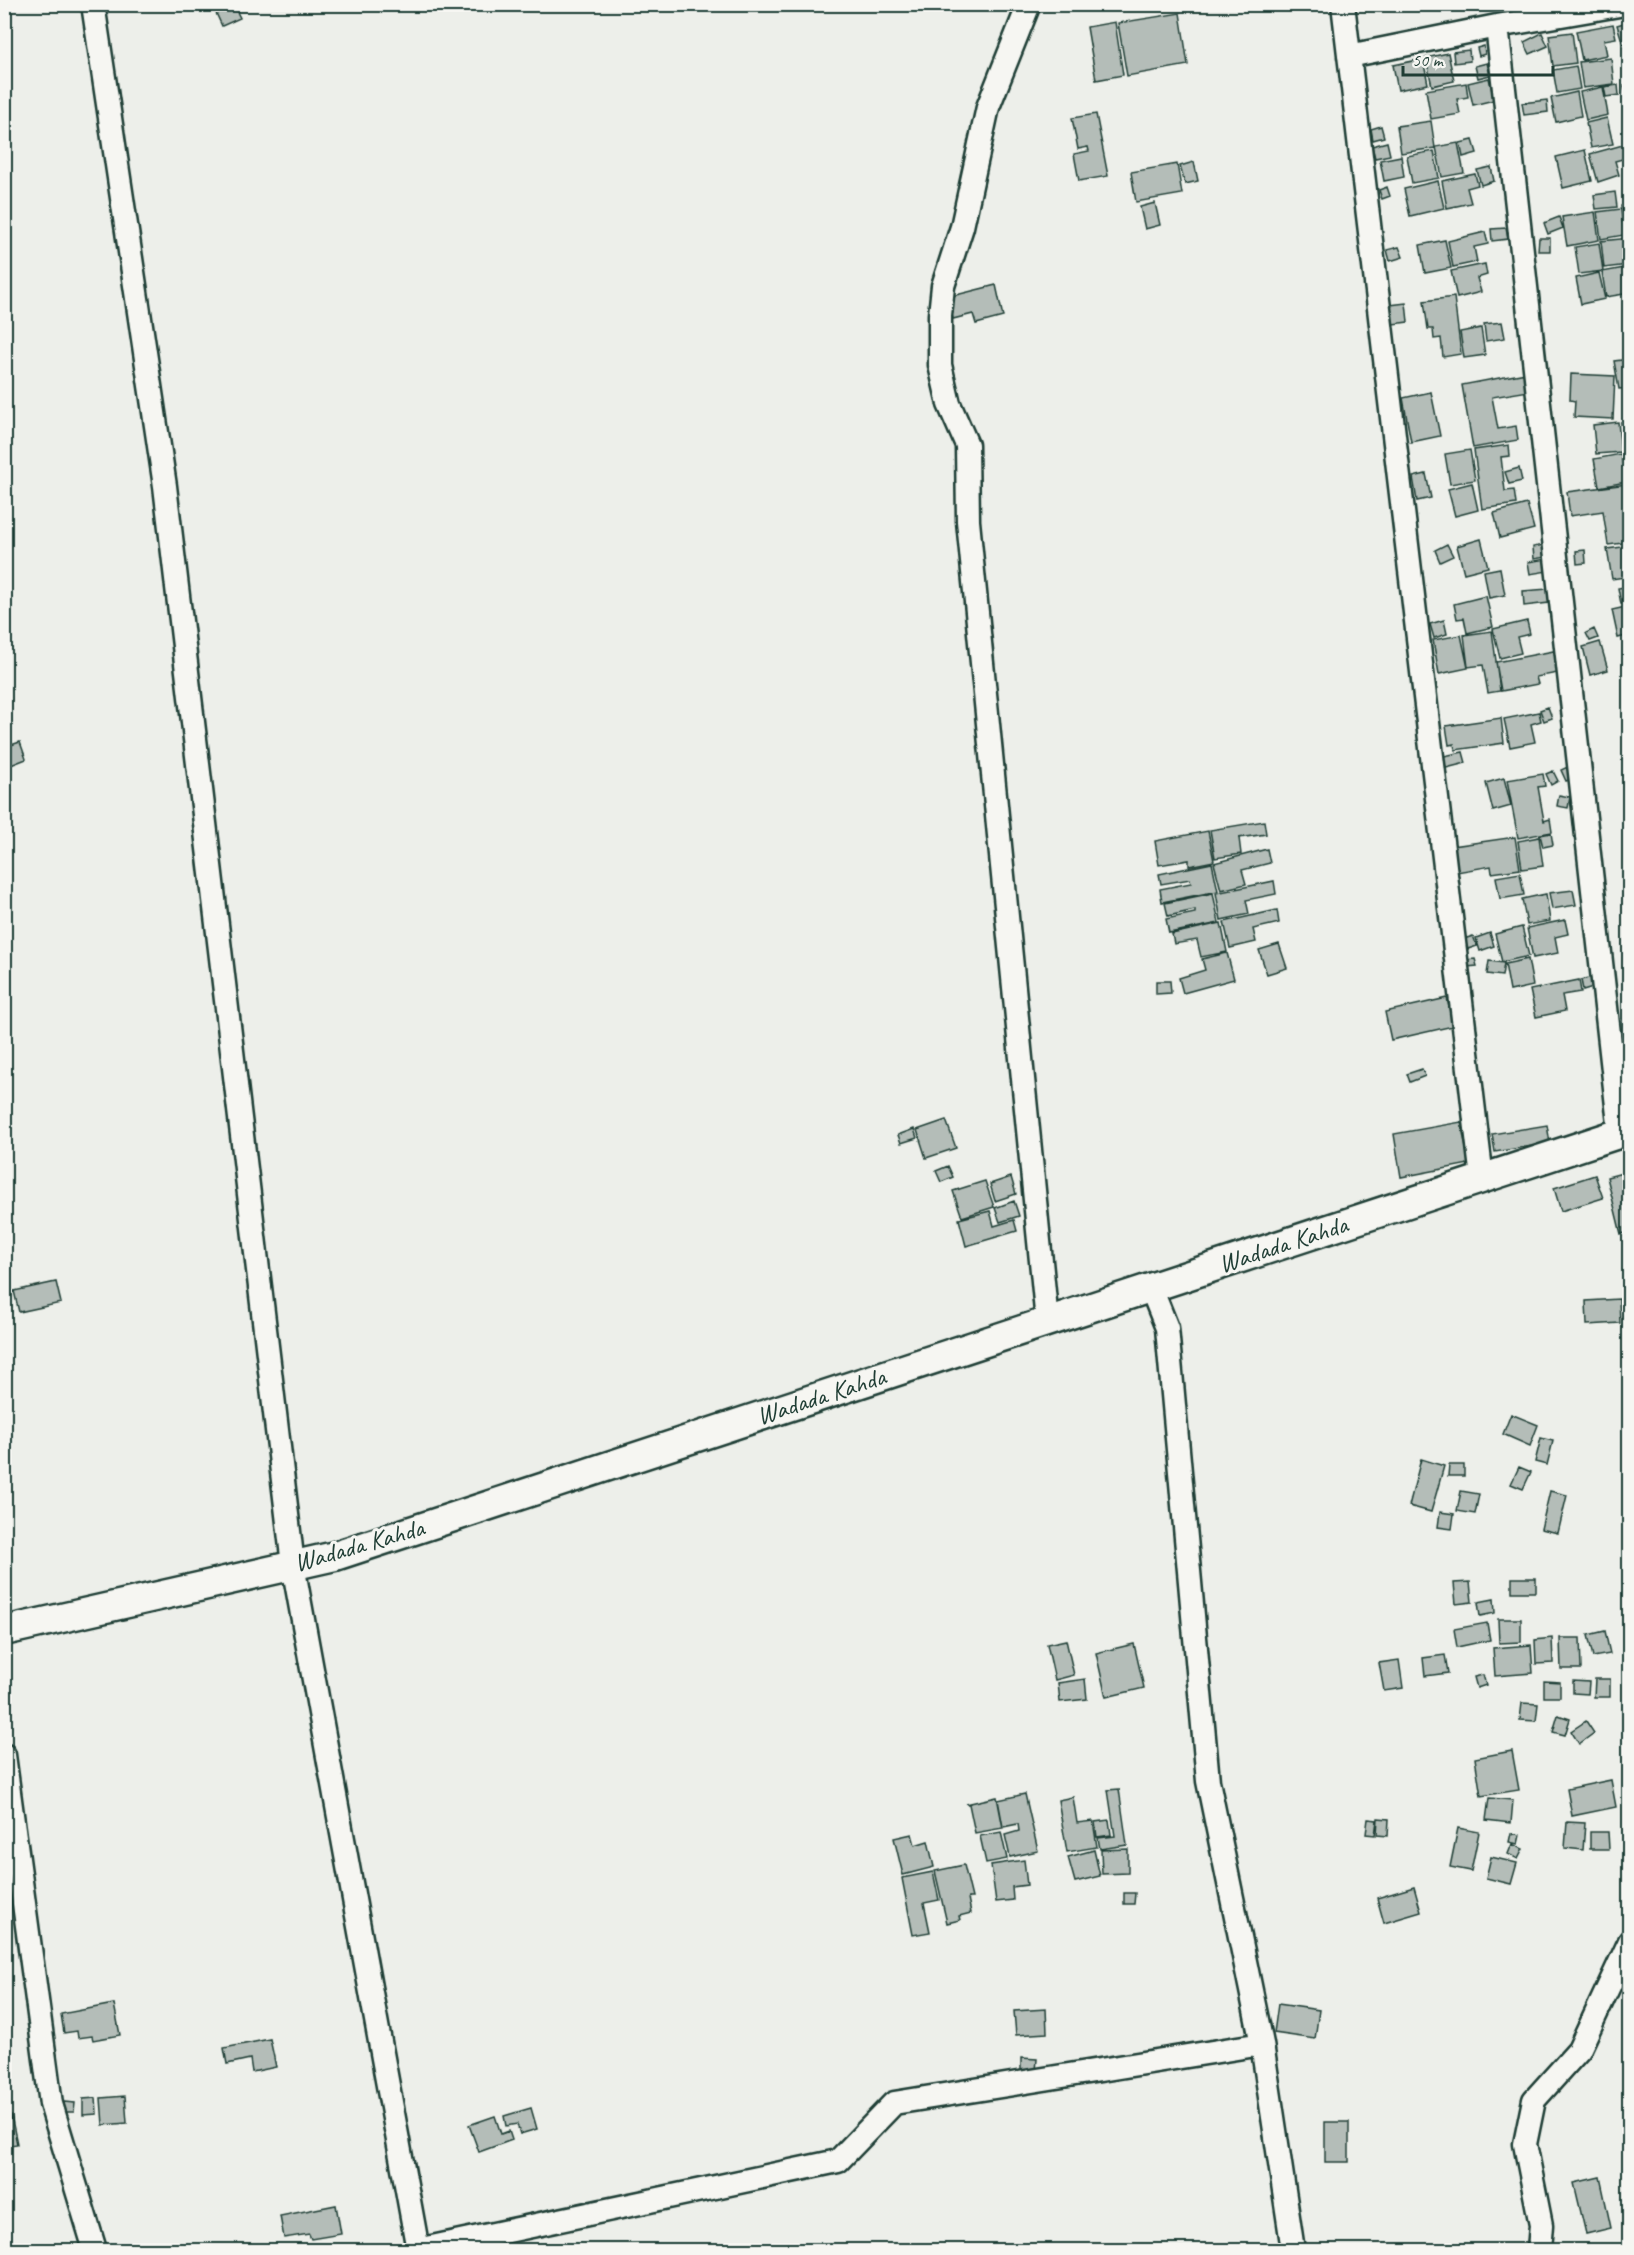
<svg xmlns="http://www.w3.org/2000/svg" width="1634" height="2255" font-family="Caveat,sans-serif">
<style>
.building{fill:#b4bdb8;stroke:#1f3d34;stroke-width:1.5}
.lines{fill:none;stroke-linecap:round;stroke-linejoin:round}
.minor-casing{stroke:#1f3d34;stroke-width:27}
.major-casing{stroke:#1f3d34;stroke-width:33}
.minor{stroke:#f6f6f2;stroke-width:22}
.major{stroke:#f6f6f2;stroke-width:28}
.labels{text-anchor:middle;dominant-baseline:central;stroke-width:6;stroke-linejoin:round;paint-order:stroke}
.street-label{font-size:26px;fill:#1f3d34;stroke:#f6f6f2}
</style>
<rect width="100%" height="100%" fill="#edefea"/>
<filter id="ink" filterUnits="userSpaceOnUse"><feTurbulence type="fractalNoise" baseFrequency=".0167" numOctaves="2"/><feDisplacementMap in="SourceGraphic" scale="12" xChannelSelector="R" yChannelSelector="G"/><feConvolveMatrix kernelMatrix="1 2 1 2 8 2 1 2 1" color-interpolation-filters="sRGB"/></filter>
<g filter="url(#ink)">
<path class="building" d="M231 4H233L240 18 222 26 216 13Z
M1505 4H1533V6L1512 18Z
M1180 13 1188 65 1127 76 1118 23Z
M1630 21V42L1623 44 1617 25Z
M1115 22 1123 75 1096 80 1087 27Z
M1613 24 1616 38 1604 40 1607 55 1582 60 1576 31Z
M1572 32 1576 63 1553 66 1549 35Z
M1542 33 1548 46 1530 54 1524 42Z
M1630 44V60H1627L1626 45Z
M1484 46 1485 54 1479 56 1477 48Z
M1469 50 1470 61 1454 63 1453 52Z
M1448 53 1454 81 1432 86 1426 58Z
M1611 58 1614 84 1583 88 1579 62Z
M1423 59 1428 84 1398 90 1393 65Z
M1487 63 1490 75 1478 78 1475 66Z
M1576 66 1580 89 1557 93 1553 70Z
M1489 78 1494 100 1473 105 1468 83Z
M1466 83 1468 97 1457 99 1460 114 1431 119 1426 90Z
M1630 84V100H1626L1624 86Z
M1618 85 1619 95 1606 97 1604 87Z
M1603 87 1608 115 1586 120 1580 92Z
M1577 92 1581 116 1556 122 1551 98Z
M1547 100 1548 112 1524 115 1522 103Z
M1096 114 1108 176 1079 181 1074 154 1089 151 1088 147 1078 149 1072 118Z
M1607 118 1613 144 1591 148 1586 123Z
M1431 121 1435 148 1401 153 1397 126Z
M1381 126 1384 137 1373 140 1371 129Z
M1473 140 1477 153 1463 157 1460 143Z
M1387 142 1390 155 1375 158 1372 146Z
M1458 143 1464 173 1442 177 1436 147Z
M1630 143V157L1615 161 1619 175 1598 182 1590 154Z
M1585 150 1592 181 1563 188 1556 157Z
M1434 151 1439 178 1412 183 1407 156Z
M1401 156 1404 177 1384 181 1380 160Z
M1194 162 1198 181 1185 184 1180 166Z
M1177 164 1182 194 1136 202 1131 172Z
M1491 167 1494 181 1481 185 1477 170Z
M1475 174 1478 185 1467 188 1471 203 1447 208 1442 181Z
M1438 181 1444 208 1410 216 1404 189Z
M1387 187 1390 196 1382 199 1379 190Z
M1615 192 1617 207 1596 209 1594 195Z
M1155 203 1160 225 1145 229 1140 207Z
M1630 204V218L1624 219 1621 206Z
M1621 209 1624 235 1601 239 1597 212Z
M1595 212 1599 240 1567 246 1562 217Z
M1559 217 1563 228 1548 234 1544 223Z
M1506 228 1508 239 1492 241 1491 229Z
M1485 232 1488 244 1474 247 1477 262 1453 267 1448 241Z
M1539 238H1550V251H1538Z
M1630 238V249L1626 250 1628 265 1604 268 1601 241Z
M1445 240 1451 268 1425 273 1420 245Z
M1599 243 1603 271 1579 274 1575 247Z
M1399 247 1403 257 1390 261 1387 250Z
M1485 264 1487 275 1477 278 1481 292 1457 298 1451 271Z
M1630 267V293L1606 297 1602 272Z
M1599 273 1605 299 1581 304 1576 278Z
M996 285 1003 317 976 324 973 314 953 319 948 297Z
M1454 297 1461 354 1443 357 1441 338 1434 339 1433 329H1428L1424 301Z
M1406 303 1408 322 1393 324 1390 305Z
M1502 322 1505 338 1486 341 1484 324Z
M1481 328 1485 355 1464 358 1460 332Z
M1630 359V388L1619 389 1614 361Z
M1526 373 1529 391 1492 397 1498 429 1516 426 1518 440 1473 448 1462 385Z
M1571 374 1615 376 1613 419 1574 417 1575 401 1570 400Z
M1431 392 1440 436 1411 442 1403 398Z
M1630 421V449L1624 450 1621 422Z
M1618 422 1621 452 1596 454 1593 425Z
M1509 445 1510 456 1501 457 1505 491 1514 490 1516 504 1482 509 1474 450Z
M1470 450 1475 480 1450 484 1445 454Z
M1630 453V480L1625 454Z
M1621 454 1626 482 1599 487 1594 459Z
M1519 468 1522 481 1509 484 1505 472Z
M1426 474 1431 498 1417 501 1413 477Z
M1472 483 1478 510 1455 516 1448 489Z
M1627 484 1630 505V542L1608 545 1603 511 1570 516 1567 492Z
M1527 504 1534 529 1500 538 1494 513Z
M1481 539 1488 567 1464 573 1457 546Z
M1447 544 1453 556 1440 562 1435 550Z
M1544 545 1546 557 1534 559 1533 547Z
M1630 546V576L1612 579 1607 549Z
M1585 550 1586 563 1577 564 1576 551Z
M1546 559 1548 571 1530 574 1528 562Z
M1500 568 1505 595 1489 598 1484 571Z
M1630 586V603L1621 604 1618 588Z
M1548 589 1549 603 1524 606 1523 591Z
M1486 596 1493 627 1467 633 1464 618 1457 619 1454 604Z
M1630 606V635L1618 638 1612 610Z
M1444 620 1447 634 1434 638 1430 624Z
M1527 621 1530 634 1517 637 1521 653 1500 658 1493 629Z
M1594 629 1598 638 1590 641 1586 633Z
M1492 631 1500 691 1488 693 1483 665 1468 667 1464 635Z
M1461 635 1468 668 1439 674 1433 640Z
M1600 642 1608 670 1590 675 1583 647Z
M1559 650 1563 672 1536 677 1538 684 1501 691 1496 662Z
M1548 707 1552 718 1544 721 1540 710Z
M1539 712 1541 721 1531 724 1535 742 1510 747 1504 719Z
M1501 718 1504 743 1455 750 1454 744 1449 745 1446 726Z
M20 742 26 759 11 765 5 747Z
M1463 752 1466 763 1446 768 1444 756Z
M1572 765 1577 777 1566 781 1561 770Z
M1553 771 1558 781 1551 785 1546 774Z
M1543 774 1545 786 1538 787 1544 821 1550 819 1552 832 1518 838 1507 780Z
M1504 778 1511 806 1493 811 1486 783Z
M1559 795 1570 797 1568 808 1557 806Z
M1264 821 1266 834 1239 838 1241 854 1215 858 1210 830Z
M1208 831 1214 861 1189 866V860L1159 865 1155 841Z
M1551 833 1553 845 1543 847 1540 835Z
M1515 837 1520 869 1492 873 1491 866 1457 872 1453 846Z
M1539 837 1543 866 1522 869 1518 841Z
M1267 849 1270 863 1242 870 1246 884 1221 890 1214 863Z
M1212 863 1218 891 1162 902 1160 889 1191 883 1190 879 1161 884 1159 874Z
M1520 873 1524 895 1500 899 1496 877Z
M1274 881 1276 894 1246 900 1249 914 1221 920 1216 893Z
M1573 890 1576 905 1552 909 1549 893Z
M1213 893 1219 923 1169 933 1166 919 1195 913V910L1168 916 1165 903Z
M1546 894 1550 921 1527 925 1522 899Z
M1277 910 1279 923 1253 929 1256 942 1230 948 1224 922Z
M1565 920 1568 934 1555 937 1558 953 1533 958 1527 928Z
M1221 923 1227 952 1201 957 1197 940 1174 944 1172 934Z
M1522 927 1529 956 1502 962 1495 934Z
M1490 933 1494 946 1480 951 1476 938Z
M1473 936 1477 946 1468 949 1464 939Z
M1279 944 1287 968 1267 974 1259 950Z
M1227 953 1234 979 1183 993 1179 978 1205 970 1202 959Z
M1475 959 1477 966 1467 967 1466 960Z
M1528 959 1533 986 1510 991 1505 964Z
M1489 961 1504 963 1502 976 1487 974Z
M1593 977 1596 986 1583 990 1581 980Z
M1579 980 1581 992 1562 995 1565 1011 1536 1017 1530 990Z
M1156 981H1170L1171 993 1156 994Z
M1447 998 1453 1026 1391 1040 1385 1012Z
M1422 1069 1425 1076 1410 1082 1407 1074Z
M946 1120 956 1148 926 1158 917 1130Z
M1461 1122 1469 1164 1401 1177 1394 1134Z
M1547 1125 1550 1143 1495 1152 1492 1134Z
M914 1129 917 1138 901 1143 898 1135Z
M948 1166 953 1177 941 1182 936 1171Z
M1630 1171V1232L1621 1234 1607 1177Z
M1595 1175 1603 1198 1561 1211 1554 1188Z
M1011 1177 1016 1194 995 1201 990 1184Z
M985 1181 994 1207 962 1217 953 1191Z
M1014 1201 1019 1216 1000 1222 995 1208Z
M990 1211 994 1226 1014 1220 1017 1231 966 1246 959 1219Z
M56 1282 61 1303 19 1312 14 1291Z
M1630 1284V1310L1623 1285Z
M1619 1299 1620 1323 1587 1325 1586 1301Z
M1511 1414 1538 1425 1530 1446 1503 1434Z
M1541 1438 1553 1441 1547 1465 1535 1462Z
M1421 1459 1444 1466 1431 1512 1409 1506Z
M1449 1465H1464V1476H1448Z
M1519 1467 1531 1472 1523 1489 1511 1484Z
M1461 1491 1479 1494 1475 1514 1457 1511Z
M1550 1491 1567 1495 1558 1533 1541 1529Z
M1440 1512 1454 1514 1452 1529 1438 1527Z
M1512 1578H1536V1592H1512Z
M1470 1582 1472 1602 1456 1604 1454 1583Z
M1494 1599 1495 1613 1480 1616 1478 1602Z
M1498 1619H1521V1642L1499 1643Z
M1487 1623 1490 1640 1457 1647 1454 1629Z
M1605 1631 1610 1654 1593 1657 1588 1635Z
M1552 1638 1553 1663 1536 1664 1535 1640Z
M1560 1638H1580L1581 1669H1561Z
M1066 1640 1074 1675 1055 1680 1047 1644Z
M1134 1644 1144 1688 1106 1697 1096 1653Z
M1531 1645 1533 1673 1495 1676 1493 1648Z
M1445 1655 1448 1673 1425 1676 1423 1658Z
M1399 1660 1403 1688 1384 1691 1379 1663Z
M1483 1675 1486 1685 1477 1688 1474 1677Z
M1085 1679 1087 1699 1060 1702 1058 1683Z
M1595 1679H1610V1697H1594Z
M1544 1681 1560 1682V1697H1544Z
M1573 1681 1589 1682 1588 1694 1573 1693Z
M1522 1703 1538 1704 1536 1721 1520 1720Z
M1558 1715 1570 1719 1565 1735 1553 1732Z
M1586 1721 1594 1733 1579 1744 1571 1731Z
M1512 1751 1519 1790 1481 1796 1475 1758Z
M1611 1780 1616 1807 1572 1816 1567 1789Z
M1119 1789 1127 1845 1100 1849 1098 1838 1115 1836 1108 1790Z
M1025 1794 1038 1851 1010 1857 1005 1835 1019 1831 1018 1824 1003 1827 998 1800Z
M997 1797 1003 1828 975 1833 969 1804H966Z
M1073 1797 1077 1823 1093 1821 1097 1847 1067 1852 1058 1800Z
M1489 1798 1513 1800 1511 1823 1486 1820Z
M1378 1818 1389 1819 1388 1836 1377 1835Z
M1368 1819 1377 1820 1375 1835 1366 1834Z
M1109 1820 1111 1835 1097 1837 1095 1822Z
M1567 1822 1585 1823 1583 1850 1565 1848Z
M1458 1828 1479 1832 1471 1871 1450 1867Z
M1001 1832 1007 1859 986 1863 980 1836Z
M1590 1832H1608L1609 1849H1590Z
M1511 1833 1520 1835 1518 1844 1509 1842Z
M912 1834 915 1845 928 1841 934 1867 903 1875 894 1838Z
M1512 1844 1523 1849 1518 1859 1508 1854Z
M1128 1849V1873L1102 1874 1101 1850Z
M1094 1850 1100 1876 1075 1882 1068 1857Z
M1491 1857 1517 1863 1511 1884 1486 1878Z
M1024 1860 1027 1885 1012 1887 1013 1900 996 1902 991 1865Z
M964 1865 972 1898H968L971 1913 959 1916 960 1920 947 1923 935 1871Z
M933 1872 939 1900 924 1903 930 1932 913 1935 902 1878Z
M1414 1887 1421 1912 1384 1923 1377 1898Z
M1124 1893H1135L1134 1904H1124Z
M114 2004 120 2035 93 2040 92 2036 78 2038 77 2031 64 2033 61 2014Z
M1278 2004 1319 2010 1315 2039 1274 2033Z
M1046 2009 1047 2033 1016 2035 1014 2011Z
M270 2039 276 2067 252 2072 250 2059 227 2064 224 2048Z
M1021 2058 1037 2059 1036 2071H1021Z
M125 2096 127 2123 103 2125 101 2098Z
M96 2098 97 2114 83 2115V2099Z
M64 2102 75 2103 74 2112H63Z
M531 2108 537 2129 520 2134 517 2124 506 2126 504 2116Z
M11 2115 17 2144 4 2146V2116Z
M495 2116 501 2134 509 2131 512 2140 479 2152 469 2125Z
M1325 2122H1349V2162H1325Z
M1600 2177 1611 2228 1586 2234 1574 2183Z
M336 2205 341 2234 311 2239 309 2234 284 2238 280 2216Z"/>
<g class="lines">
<g class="minor-casing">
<path id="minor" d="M93 4 165 486 293 1565 418 2250
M1029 4 988 107 962 227 943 286 940 315V365L949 404 967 445 968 521 1047 1322
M1343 4 1482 1179
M1497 26 1625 4
M1349 56 1497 26 1620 1133
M1151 1288 1167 1328 1208 1781 1262 2044 1293 2250
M4 1755 51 2104 95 2250
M418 2250 838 2161 894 2103 1262 2044
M1539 2250 1541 2225 1525 2144 1534 2100 1579 2050 1630 1941"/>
</g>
<g class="major-casing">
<path id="major" d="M4 1631 335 1556 1630 1130"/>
</g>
<use href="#minor" class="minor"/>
<use href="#major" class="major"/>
</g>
</g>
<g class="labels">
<g class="street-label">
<text transform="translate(1283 1244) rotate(-18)">Wadada Kahda</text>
<text transform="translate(821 1396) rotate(-18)">Wadada Kahda</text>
<text transform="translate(359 1545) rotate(-16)">Wadada Kahda</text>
</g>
</g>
<rect width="1634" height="2255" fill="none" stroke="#f6f6f2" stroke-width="24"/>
<rect x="12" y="12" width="1610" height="2231" fill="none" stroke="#1f3d34" stroke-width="2" filter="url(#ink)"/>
<path d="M1403 66v9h150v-9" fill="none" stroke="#1f3d34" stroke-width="3"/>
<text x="1412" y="66" font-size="18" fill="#1f3d34" stroke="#f6f6f2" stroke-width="4.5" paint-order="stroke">50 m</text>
</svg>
